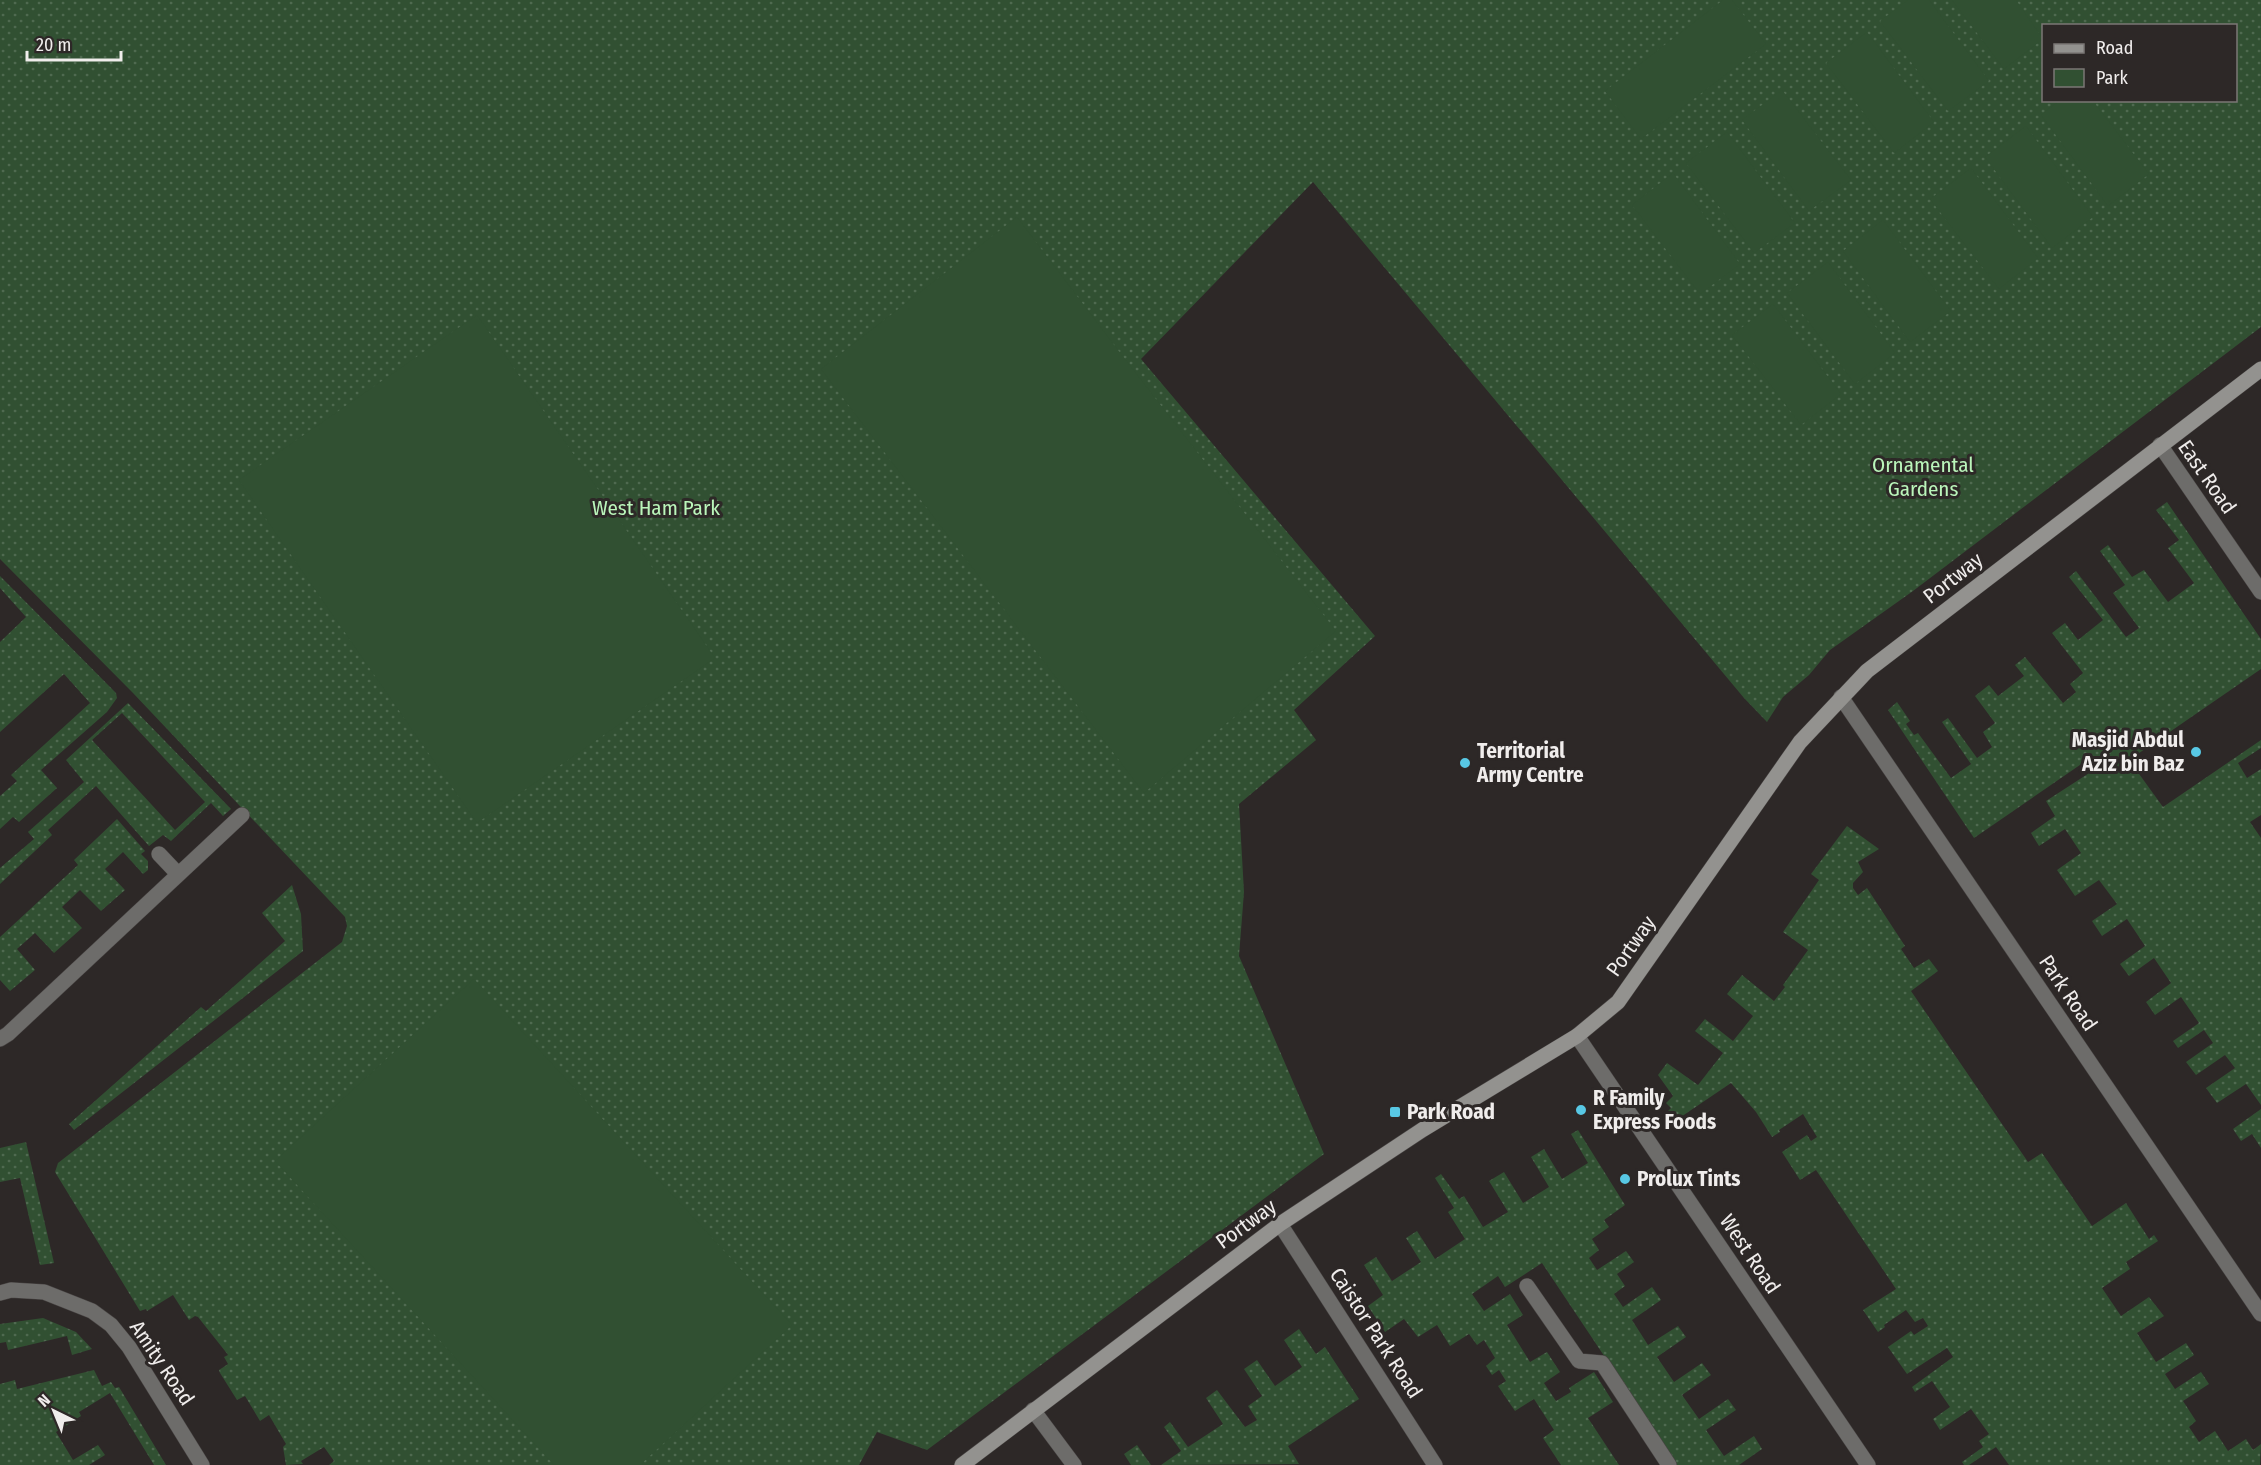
<svg xmlns="http://www.w3.org/2000/svg" width="2261" height="1465" font-family="'Fira Sans Condensed',sans-serif">
<style>
.green{fill:url(#green-dots);fill-rule:evenodd}
.pitch{fill:#315032}
.lines{fill:none;stroke-linecap:round;stroke-linejoin:round}
.street-casing{stroke:#484443;stroke-width:16}
.secondary-casing{stroke:#484443;stroke-width:16}
.street{stroke:#6d6c6a;stroke-width:15}
.secondary{stroke:#93928f;stroke-width:15}
.poi-dot{fill:#58c8e4;stroke:#2d2827;stroke-width:2}
.labels{text-anchor:middle;dominant-baseline:central;stroke-width:6;stroke-linejoin:round;paint-order:stroke}
.park-label{font-size:21px;fill:#baf5ba;stroke:#2d2827}
.street-label{font-size:21px;fill:#f0edec;stroke:#2d2827}
.poi-label{font-size:21px;font-weight:bold;fill:#f0edec;stroke:#2d2827;text-anchor:start}
</style>
<defs>
<pattern id="green-dots" width="8" height="8" patternUnits="userSpaceOnUse" patternTransform="scale(1.5)"><rect width="8" height="8" fill="#315032"/><path d="M2 2h.1M6 6h.1" fill="none" stroke="#4f6a50" stroke-width="1.8" stroke-linecap="round"/></pattern>
</defs>
<rect width="100%" height="100%" fill="#2d2827"/>
<path class="green" d="M0 0H2261V327L1913 591 1830 650 1809 675 1783 697 1767 722 1744 698 1313 182 1141 359 1375 636 1294 710 1316 740 1239 804 1244 892 1239 956 1324 1154 927 1450 877 1432 859 1465H329L334 1461 324 1447 301 1461 303 1464 286 1465 283 1447 286 1444 269 1415 260 1421 245 1396 237 1400 220 1373 219 1370 228 1364 224 1357 228 1355 225 1351 198 1317 195 1316 189 1320 173 1295 147 1311 146 1309 140 1311 55 1172 58 1163 342 942 347 926 345 917 133 693 0 559ZM2044 26H2236V100H2044Z
M2167 502 2261 639V669L2129 760 2163 807 2261 740V748L2238 763 2247 778 2261 769V815L2250 822 2261 838V1105L2246 1084 2217 1103 2206 1088 2235 1068 2225 1055 2196 1075 2186 1062 2213 1043 2204 1030 2178 1048 2173 1041 2199 1023 2181 997 2155 1015 2146 1002 2171 983 2154 958 2129 976 2120 964 2145 946 2127 919 2102 936 2092 921 2117 904 2099 880 2075 896 2057 870 2081 853 2065 829 2039 846 2031 833 2055 816 2046 801 2100 766 2093 756 1974 838 1888 710 1897 702 1910 721 1906 724 1914 735 1918 733 1951 778 1971 764 1942 722 1948 718 1977 758 1992 747 1983 732 1995 723 1975 696 1989 685 1998 696 2024 676 2015 665 2025 657 2063 703 2076 692 2070 684 2083 673 2052 633 2065 623 2078 640 2103 620 2069 577 2076 571 2126 637 2139 628 2113 593 2125 585 2100 551 2108 545 2132 577 2144 570 2168 602 2194 583 2168 548 2179 540 2156 510Z
M0 576 116 693 117 698 107 712 41 770 57 788 19 822 13 817 0 829V796L17 781 11 775 90 703 64 674 0 732V642L26 617 0 588Z
M128 703 231 809 223 816 211 803 171 841 163 835 149 846 96 786 48 830 52 835 0 884V868L34 839 28 832 84 782 66 760ZM122 713 205 802 175 830 92 740Z
M117 819 145 851 141 854 148 861V870L143 874 123 852 105 869 125 890 101 911 80 890 62 907 82 928 54 953 35 933 17 949 35 970 10 991 0 980V937L78 865 74 860Z
M1847 826 1879 849 1858 862 1863 872 1853 883V888L1858 895 1867 888 1905 946 1901 949 1914 968 1929 959 1938 971 1911 991 2028 1162 2042 1153 2092 1226 2126 1203 2149 1239 2154 1235 2158 1241 2126 1262 2130 1269 2102 1288 2121 1316 2149 1297 2164 1316 2137 1333 2156 1362 2186 1343 2194 1355 2165 1374 2175 1389 2201 1372 2209 1384 2183 1401 2196 1421 2189 1427 2199 1442 2215 1431 2228 1451 2246 1439 2253 1450 2261 1444 2260 1465H2009L1996 1447 1969 1465H1964L1962 1462 1983 1447 1979 1441 1989 1434 1971 1409 1940 1430 1933 1419 1950 1407 1932 1381 1915 1392 1912 1387 1953 1357 1947 1348 1907 1374 1888 1347 1911 1331 1914 1335 1928 1326 1923 1318 1915 1322 1906 1310 1884 1325 1885 1327 1878 1332 1863 1310 1896 1289 1816 1170 1800 1180 1782 1152 1807 1135 1811 1141 1817 1137 1803 1114 1779 1130 1780 1132 1772 1137 1756 1112 1731 1083 1672 1123 1665 1114 1671 1108 1666 1103 1673 1096 1658 1075 1667 1063 1698 1085 1723 1053 1695 1031 1705 1019 1733 1041 1753 1016 1727 994 1742 975 1774 1001 1785 987 1783 985 1808 950 1783 932 1819 880 1811 874Z
M292 885 301 914 303 951 74 1130 69 1124 201 1007 206 1011 285 941 262 913Z
M2261 1109V1148L2252 1134 2241 1141 2233 1129Z
M1578 1130 1625 1205 1604 1220 1609 1227 1592 1239 1599 1250 1589 1258 1597 1270 1626 1251 1634 1262 1617 1274 1625 1286 1614 1294 1623 1307 1652 1287 1661 1300 1632 1320 1648 1345 1678 1326 1686 1337 1657 1357 1674 1382 1702 1363 1711 1375 1682 1395 1699 1419 1728 1399 1736 1410 1706 1430 1724 1456 1754 1436 1762 1449 1739 1465H1677L1542 1263 1505 1287 1498 1276 1472 1294 1484 1311 1510 1294 1523 1315 1507 1325 1530 1362 1547 1352 1560 1372 1544 1383 1556 1401 1571 1392 1569 1388 1594 1372 1613 1402 1588 1418 1619 1465H1561L1543 1438 1554 1430 1534 1399 1515 1411 1498 1386 1506 1381 1499 1370 1492 1375 1486 1366 1495 1358 1484 1340 1477 1345 1469 1334 1450 1346 1437 1325 1418 1337 1404 1319 1385 1332 1368 1306 1383 1295 1364 1265 1376 1257 1392 1281 1421 1262 1406 1238 1417 1231 1435 1259 1465 1239 1448 1212 1454 1208 1435 1178 1441 1174 1459 1199 1464 1196 1483 1227 1508 1212 1489 1181 1504 1172 1523 1203 1549 1187 1531 1157 1544 1149 1562 1179 1588 1163 1571 1134Z
M26 1142 54 1263 40 1265 20 1178 0 1182V1148Z
M43 1318 76 1332 92 1349 72 1355 67 1336 8 1350 6 1342 0 1343V1324Z
M1299 1329 1316 1354 1325 1347 1359 1399 1288 1446 1299 1464 1161 1465 1181 1451 1164 1427 1170 1422 1188 1447 1223 1424 1206 1398 1217 1390 1245 1427 1257 1420 1248 1406 1262 1396 1244 1369 1257 1360 1275 1386 1302 1367 1284 1340Z
M94 1370 102 1386 111 1382 115 1388 119 1387 166 1465H154L110 1393 79 1412 81 1416 56 1432 73 1460 98 1445 105 1455 89 1465H0V1384L15 1380 17 1389Z
M1137 1445 1151 1465H1131L1124 1454Z"/>
<path class="pitch" d="M1723 0H1732L1766 44 1641 139 1605 91Z
M1908 0H1929L1989 81 1948 111 1880 21Z
M1952 0H2016L2043 39 2004 69Z
M1867 32 1934 122 1894 153 1826 63Z
M1782 90 1851 180 1809 211 1742 120Z
M2060 100 2093 101 2149 174 2108 206 2041 115Z
M2026 126 2093 217 2052 248 1985 157Z
M1727 132 1795 223 1754 253 1686 163Z
M1971 168 2038 258 1999 289 1930 199Z
M1673 173 1740 264 1700 294 1632 205Z
M1017 217 1121 354 1336 631 1144 793 821 369Z
M1883 220 1951 311 1910 342 1843 251Z
M1828 262 1895 353 1855 384 1787 293Z
M1773 304 1841 394 1801 425 1732 335Z
M477 315 715 658 477 823 239 480Z
M474 979 792 1325 640 1465H554L275 1161Z"/>
<g class="lines">
<g class="street-casing">
<path id="street" d="M2160 445 2261 592
M1841 697 2261 1314
M159 854 178 874
M1577 1036 1868 1465
M0 1039 8 1034 242 815
M1280 1224 1435 1465
M1527 1286 1579 1361 1602 1363 1669 1465
M0 1293 11 1290 44 1292 92 1311 111 1325 129 1347 202 1465
M1033 1410 1074 1465"/>
</g>
<g class="secondary-casing">
<path id="secondary" d="M962 1465 1280 1224 1422 1130 1577 1036 1618 1002 1800 742 1867 671 2261 369"/>
</g>
<use href="#street" class="street"/>
<use href="#secondary" class="secondary"/>
</g>
<g class="poi-dot">
<circle cx="2196" cy="752" r="6"/>
<circle cx="1465" cy="763" r="6"/>
<circle cx="1581" cy="1110" r="6"/>
<rect x="1389" y="1106" width="12" height="12" rx="3"/>
<circle cx="1625" cy="1179" r="6"/>
</g>
<g class="labels">
<g class="park-label">
<text x="1923" y="465">Ornamental<tspan x="1923" dy="24">Gardens</tspan></text>
<text x="656" y="508">West Ham Park</text>
</g>
<g class="street-label">
<text transform="translate(2207 477) rotate(55)">East Road</text>
<text transform="translate(1953 578) rotate(-38)">Portway</text>
<text transform="translate(1631 946) rotate(-55)">Portway</text>
<text transform="translate(2068 993) rotate(56)">Park Road</text>
<text transform="translate(1246 1224) rotate(-36)">Portway</text>
<text transform="translate(1750 1254) rotate(56)">West Road</text>
<text transform="translate(1376 1333) rotate(57)">Caistor Park Road</text>
<text transform="translate(162 1363) rotate(56)">Amity Road</text>
</g>
<g class="poi-label">
<text x="2184" y="740" text-anchor="end">Masjid Abdul<tspan x="2184" dy="24">Aziz bin Baz</tspan></text>
<text x="1477" y="751">Territorial<tspan x="1477" dy="24">Army Centre</tspan></text>
<text x="1593" y="1098">R Family<tspan x="1593" dy="24">Express Foods</tspan></text>
<text x="1407" y="1112">Park Road</text>
<text x="1637" y="1179">Prolux Tints</text>
</g>
</g>
<rect x="2042" y="24" width="195" height="78" fill="#2d2827" stroke="#7b7776" stroke-width="1.5"/>
<rect x="2054" y="44" width="30" height="9" fill="#93928f" stroke="#7b7776" stroke-width="1.5"/>
<text x="2096" y="54" font-size="18" fill="#f0edec">Road</text>
<rect x="2054" y="69" width="30" height="18" fill="#315032" stroke="#7b7776" stroke-width="1.5"/>
<text x="2096" y="84" font-size="18" fill="#f0edec">Park</text>
<g transform="translate(54 1411) rotate(317)" stroke="#2d2827" stroke-width="4.5" paint-order="stroke">
<path d="M0-4.5L10 22L0 15L-10 22Z" fill="#f0edec"/>
<text y="-9" font-size="16" font-weight="bold" text-anchor="middle" fill="#f0edec">N</text>
</g>
<path d="M27 51v9h94v-9" fill="none" stroke="#f0edec" stroke-width="3"/>
<text x="36" y="51" font-size="18" fill="#f0edec" stroke="#2d2827" stroke-width="4.5" paint-order="stroke">20 m</text>
</svg>
